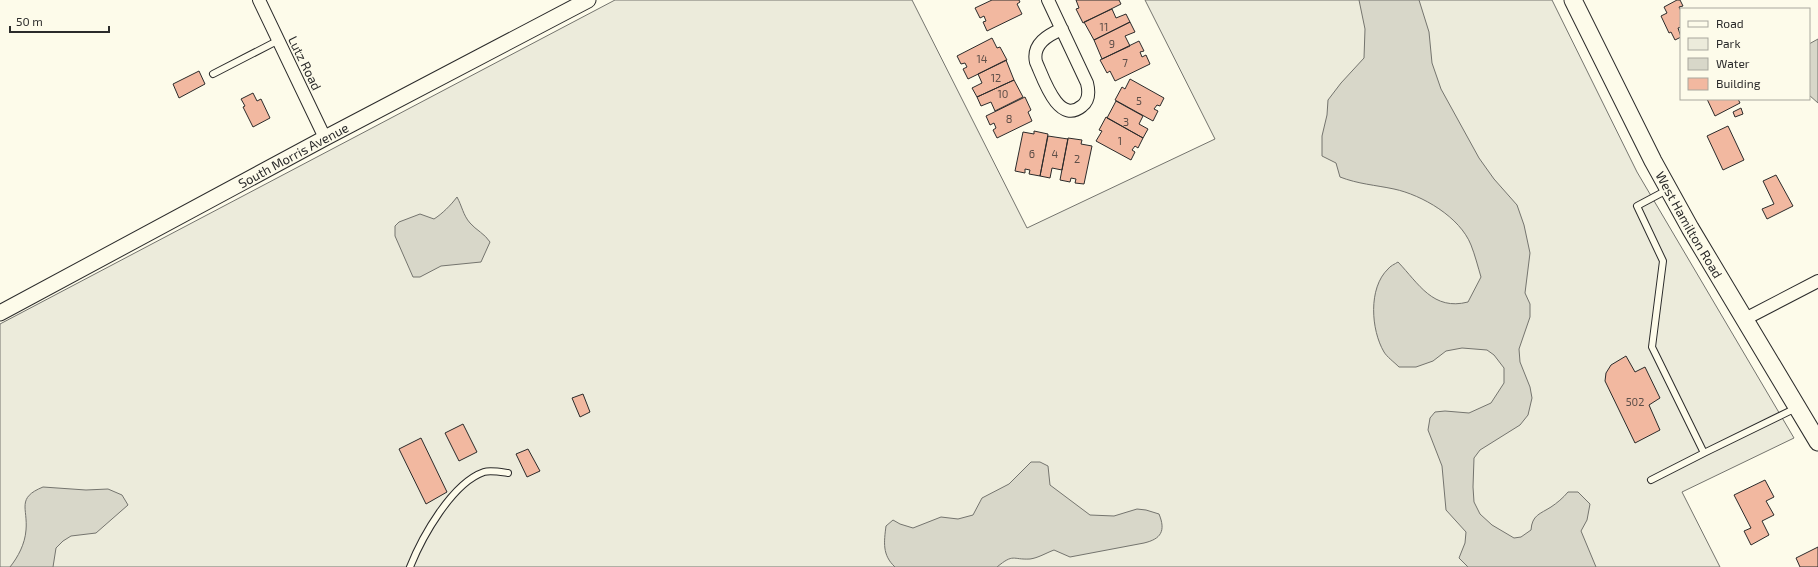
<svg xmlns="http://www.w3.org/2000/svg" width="1818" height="567" font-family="'Exo 2',sans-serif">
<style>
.green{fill:#ecebdb;stroke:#74746e}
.water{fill:#d8d7c9;stroke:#74746e}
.building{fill:#f2b8a0;stroke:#2b2b2b}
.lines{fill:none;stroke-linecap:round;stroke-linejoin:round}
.service-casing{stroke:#2b2b2b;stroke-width:8}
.minor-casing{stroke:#2b2b2b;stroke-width:14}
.tertiary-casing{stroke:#2b2b2b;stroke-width:17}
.secondary-casing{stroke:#2b2b2b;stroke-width:19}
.service{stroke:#fdfbea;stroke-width:6}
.minor{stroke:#fdfbea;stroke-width:12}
.tertiary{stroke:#fdfbea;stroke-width:15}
.secondary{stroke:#fdfbea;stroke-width:17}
.labels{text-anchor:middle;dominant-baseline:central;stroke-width:3;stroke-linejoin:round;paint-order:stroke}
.number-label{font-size:11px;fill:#5d4e48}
.street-label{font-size:13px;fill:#2b2b2b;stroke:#fdfbea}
</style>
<rect width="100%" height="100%" fill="#fdfbea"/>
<path class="green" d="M615 0H912L1027 228 1215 139 1145 0H1552L1637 172 1794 438 1682 492 1720 567H0V324Z"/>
<path class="water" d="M1359 0H1419L1429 32 1432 63 1441 89 1479 158 1494 179 1517 205 1524 225 1530 253 1525 293 1530 304V317L1519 349 1520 362 1530 387 1532 398 1528 415 1520 425 1480 450 1474 458 1473 487 1474 502 1480 514 1492 525 1514 538 1521 537 1531 530C1532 515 1540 514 1551 507 1557 503 1563 498 1568 492H1578L1590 504 1587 520 1581 531 1596 567H1468L1459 558 1465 543 1466 532 1446 510 1442 466 1428 430 1430 418 1435 412 1445 411 1469 413 1491 403 1504 383V368L1494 355 1487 350 1462 348 1446 351 1433 361 1416 367H1399C1394 362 1387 357 1384 352 1371 330 1368 288 1388 269 1390 266 1395 264 1398 262 1419 284 1433 311 1468 302L1481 277C1478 267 1475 255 1471 245 1460 217 1422 195 1394 189 1375 185 1358 184 1340 177L1336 163 1322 156V136L1327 115 1328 100 1341 83 1364 58 1365 29Z
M1818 39V103L1809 95V44Z
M457 197C462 206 463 215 470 223 476 230 485 234 490 242L481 262 441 266 420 277H413L395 236V226L399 222 420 214 434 219C442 214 451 205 457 197Z
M1031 462H1040L1048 466 1050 485 1090 515 1114 516 1137 509 1146 510 1159 514C1166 531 1161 539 1144 543L1070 557 1054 550C1046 553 1038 558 1030 559 1012 560 1014 553 997 567H895C882 555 884 542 886 526L893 520 900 524 913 528 941 517 958 519 973 515 982 498 1009 484Z
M43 487 86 490 108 489 122 495 128 505 96 533 71 536 63 541 56 548 53 567H10C18 557 25 544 26 530 28 508 16 498 43 487Z"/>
<path class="building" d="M992 0H1019L1020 2 1017 4 1022 14 987 31 983 22 986 21 984 16 980 18 975 8Z
M1076 0H1119L1121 4 1083 23 1076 9 1079 8Z
M1677 0H1680L1683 6 1679 7 1681 11V27L1678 28 1681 37 1675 40 1671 32 1669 33 1661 16 1667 13 1664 7Z
M1112 9 1116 18 1126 14 1130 22 1094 40 1084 22Z
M1130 22 1135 32 1125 36 1130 46 1102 59 1094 40Z
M992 38 997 48 1000 47 1007 60 968 79 963 69 967 67 965 63 961 64 957 56Z
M1139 41 1144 51 1140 52 1142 57 1146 55 1150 64 1115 81 1110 71 1107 73 1100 60Z
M1006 60 1014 80 977 97 972 88 982 83 978 74Z
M199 71 205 84 179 98 173 84Z
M1130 79 1164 98 1160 106 1157 105 1154 109 1158 111 1153 121 1115 100 1122 87 1125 89Z
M1014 80 1023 97 995 111 991 102 981 106 977 97Z
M253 93 257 101 261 99 270 118 253 127 243 107 245 106 241 99Z
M1025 97 1031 110 1028 112 1032 121 997 138 993 130 996 128 994 123 990 125 986 116Z
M1707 99H1738L1740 103 1715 116Z
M1116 101 1143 116 1139 124 1148 129 1143 138 1107 118Z
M1741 108 1743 114 1735 117 1733 112Z
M1106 117 1143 138 1138 148 1135 146 1132 150 1135 152 1131 160 1096 141 1102 131 1099 130Z
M1728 126 1744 160 1723 170 1707 136Z
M1034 131 1048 134 1040 176 1029 174 1030 170 1025 169V173L1015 171 1023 132 1034 134Z
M1048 136 1068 139 1062 170 1052 168 1050 178 1040 176Z
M1068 138 1082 140 1081 144 1092 146 1084 184 1075 183 1076 179 1071 178 1070 182 1060 180Z
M1776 175 1793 206 1767 219 1762 209 1774 204 1763 181Z
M1626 356 1635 372 1645 367 1660 398 1649 405 1660 430 1635 443 1605 381 1606 373 1611 365Z
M583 394 590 412 580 417 572 398Z
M463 424 477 452 459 461 445 433Z
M421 438 447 492 426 504 399 449Z
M528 449 540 471 527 477 516 454Z
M1765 480 1774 497 1766 501 1774 515 1762 521 1769 535 1751 545 1744 531 1751 528 1734 495Z
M1818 547V567H1800L1796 558Z"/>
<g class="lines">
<g class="service-casing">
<path id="service" d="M213 74 279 40
M1667 190 1637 206 1663 261 1652 347 1704 453 1796 408
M1651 480 1704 453
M410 567C422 537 452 483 484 472 490 470 501 472 508 473"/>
</g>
<g class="minor-casing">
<path id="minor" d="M259 0 325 138
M1048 0 1087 83C1089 91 1090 100 1082 106 1058 126 1043 77 1036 62 1032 44 1048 35 1062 29
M1745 319 1818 281"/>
</g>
<g class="tertiary-casing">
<g id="tertiary">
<path id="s1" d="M0 313 325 138 588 0"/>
</g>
</g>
<g class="secondary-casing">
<g id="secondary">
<path id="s2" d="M1573 0 1653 161 1690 228 1818 442"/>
</g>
</g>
<use href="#service" class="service"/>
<use href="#minor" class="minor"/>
<use href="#tertiary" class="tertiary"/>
<use href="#secondary" class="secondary"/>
</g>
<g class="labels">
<g class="number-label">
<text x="1104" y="26">11</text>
<text x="1112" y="43">9</text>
<text x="982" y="58">14</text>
<text x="1125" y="62">7</text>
<text x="996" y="77">12</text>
<text x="1003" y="93">10</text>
<text x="1139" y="100">5</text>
<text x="1009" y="118">8</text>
<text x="1126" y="121">3</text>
<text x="1120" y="140">1</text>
<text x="1032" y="153">6</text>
<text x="1055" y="153">4</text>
<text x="1077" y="158">2</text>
<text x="1635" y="401">502</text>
</g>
<g class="street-label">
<text transform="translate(305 63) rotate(64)">Lutz Road</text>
<text stroke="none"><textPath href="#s1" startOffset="333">South Morris Avenue</textPath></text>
<text stroke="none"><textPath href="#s2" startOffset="253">West Hamilton Road</textPath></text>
</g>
</g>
<rect x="1680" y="8" width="130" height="92" fill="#fdfbea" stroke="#a9a89e"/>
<rect x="1688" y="21" width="20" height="6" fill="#fdfbea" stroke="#a9a89e"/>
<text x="1716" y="28" font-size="12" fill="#2b2b2b">Road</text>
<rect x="1688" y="38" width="20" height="12" fill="#ecebdb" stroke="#a9a89e"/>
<text x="1716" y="48" font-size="12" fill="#2b2b2b">Park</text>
<rect x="1688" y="58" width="20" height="12" fill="#d8d7c9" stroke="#a9a89e"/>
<text x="1716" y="68" font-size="12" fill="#2b2b2b">Water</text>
<rect x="1688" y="78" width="20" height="12" fill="#f2b8a0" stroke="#a9a89e"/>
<text x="1716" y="88" font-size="12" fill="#2b2b2b">Building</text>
<path d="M10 26v6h99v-6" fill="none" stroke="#2b2b2b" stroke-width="2"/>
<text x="16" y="26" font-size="12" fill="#2b2b2b" stroke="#fdfbea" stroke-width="3" paint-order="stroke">50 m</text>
</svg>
